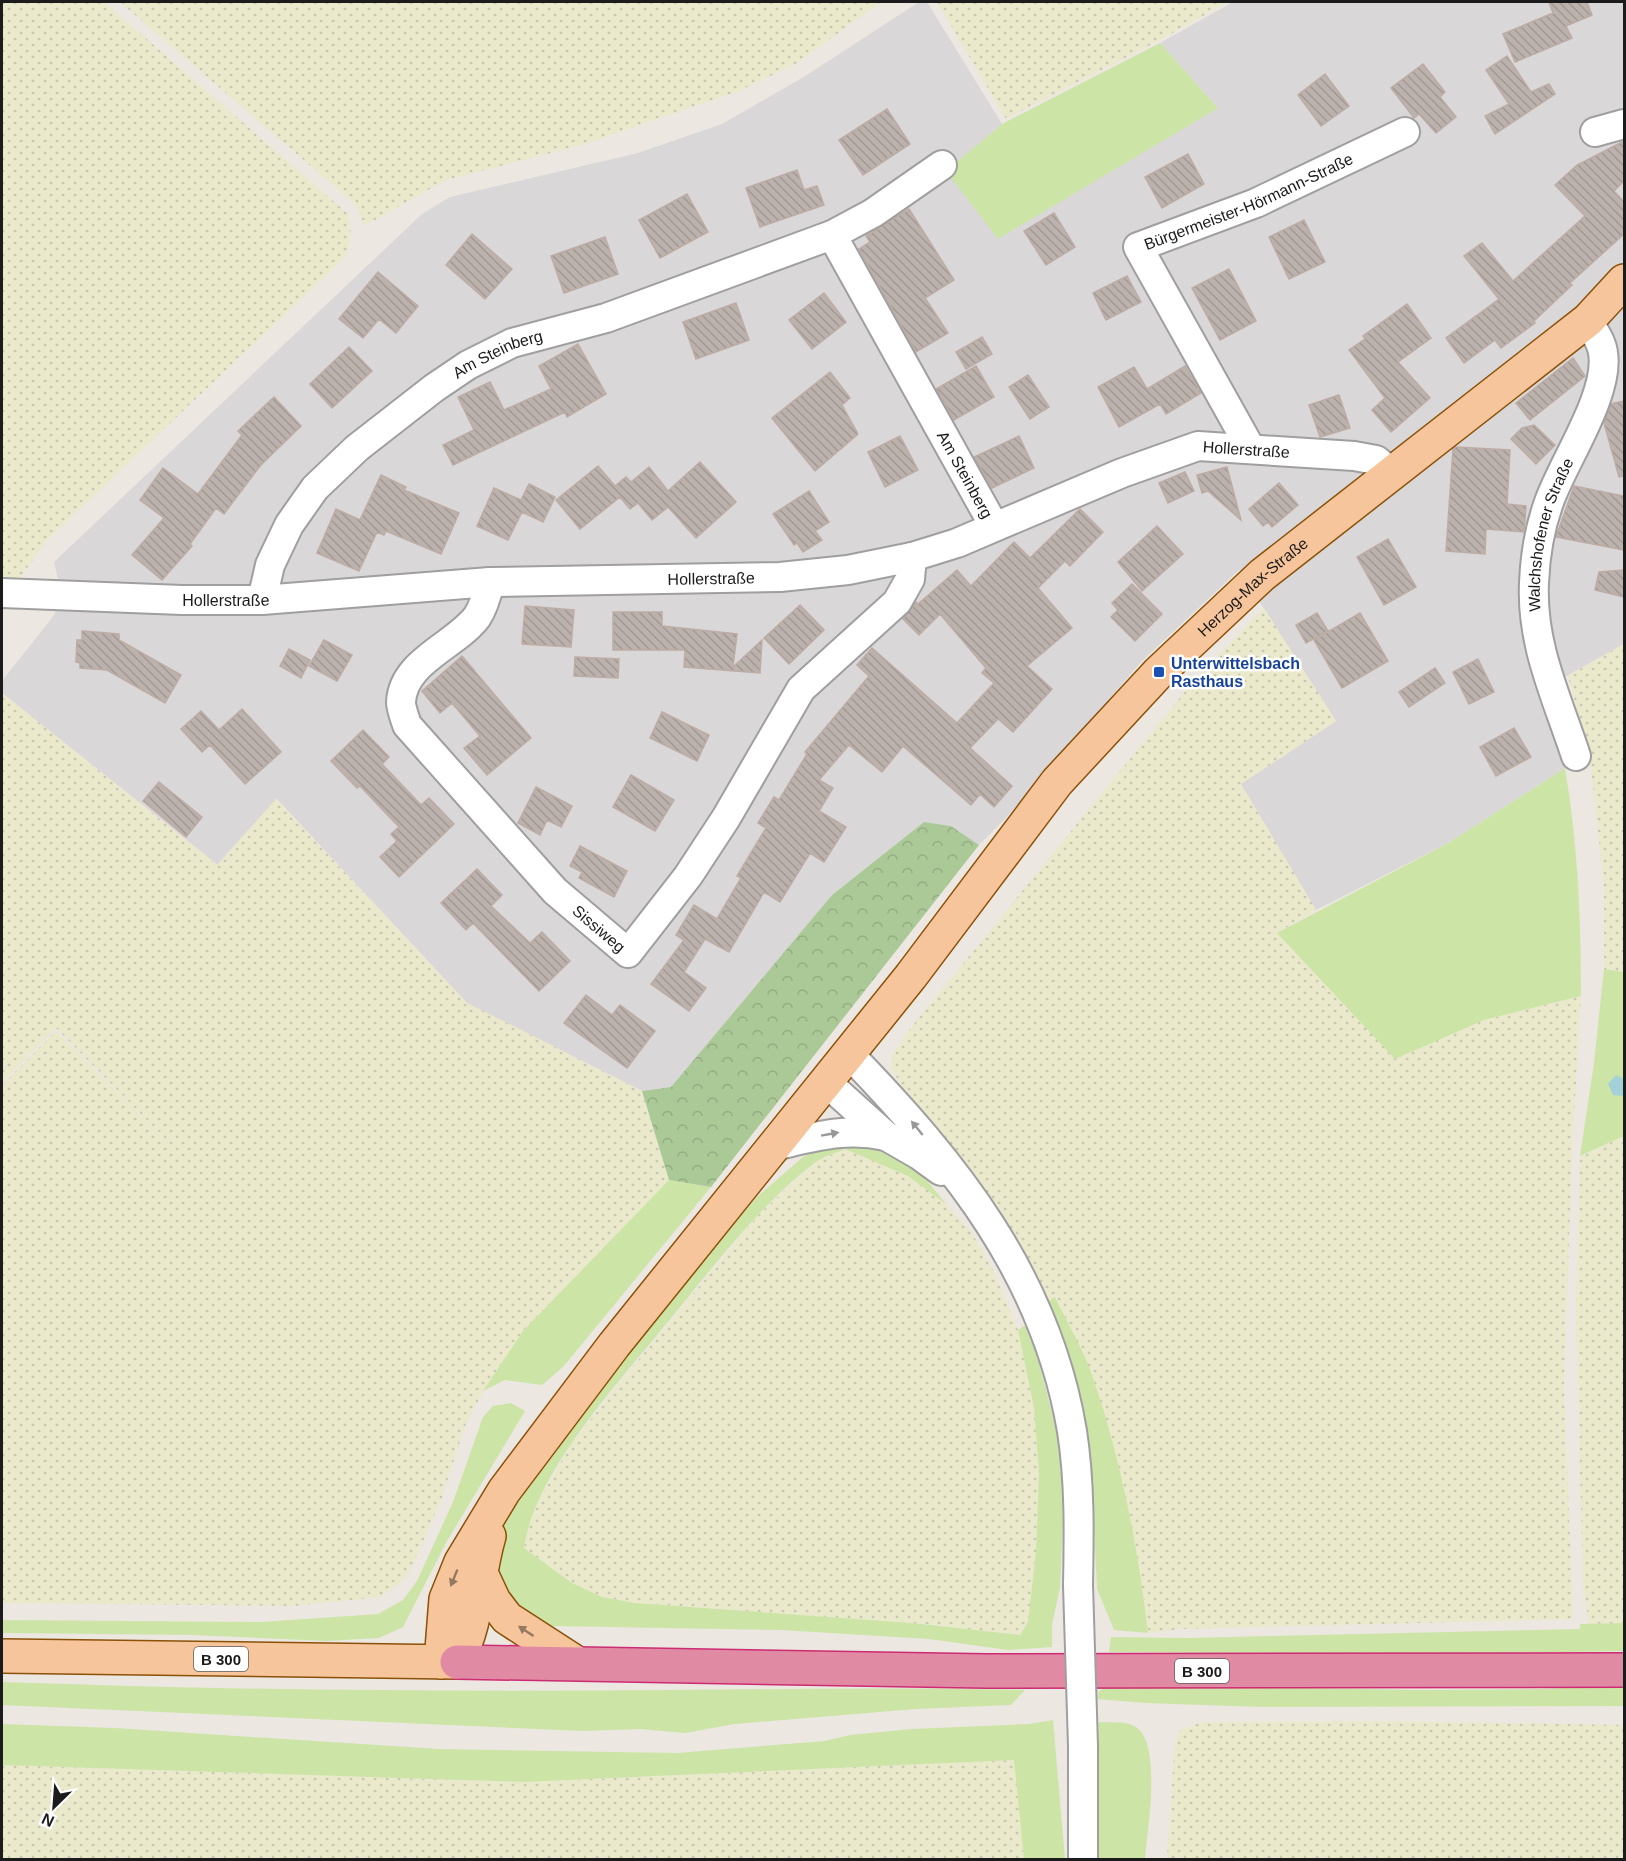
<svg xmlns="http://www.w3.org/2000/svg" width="1626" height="1861" font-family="Arial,sans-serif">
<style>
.residential{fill:#d9d7d8}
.farmland{fill:url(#farmland-dots)}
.grass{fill:#cce5a7}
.forest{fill:url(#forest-crowns)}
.water{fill:#a2d1d8}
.building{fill:url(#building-back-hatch);stroke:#bdaca4;stroke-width:1.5}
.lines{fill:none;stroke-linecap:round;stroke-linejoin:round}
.minor-casing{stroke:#9f9f9f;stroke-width:32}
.major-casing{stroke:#8a5107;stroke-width:36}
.highway-casing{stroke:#cc2c73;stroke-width:36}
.minor{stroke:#fff;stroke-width:28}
.major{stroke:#f7c59b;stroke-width:33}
.highway{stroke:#e18aa4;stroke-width:33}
.minor-bridge-casing{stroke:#9f9f9f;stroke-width:32;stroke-linecap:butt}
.minor-bridge{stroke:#fff;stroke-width:28}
.oneway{fill:#989898}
.oneway2{fill:#947861}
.transit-dot{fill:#1a4fb4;stroke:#fff;stroke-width:2}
.labels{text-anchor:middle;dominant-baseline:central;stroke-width:5;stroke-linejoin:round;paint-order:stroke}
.shield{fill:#fff;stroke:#5f5f5f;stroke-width:1.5}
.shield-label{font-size:15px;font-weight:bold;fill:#1b1b1b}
.street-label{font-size:16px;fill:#1b1b1b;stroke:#fff}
.transit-label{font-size:16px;font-weight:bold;fill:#164399;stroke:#fff;text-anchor:start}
</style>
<defs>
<pattern id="farmland-dots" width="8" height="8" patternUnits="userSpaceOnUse" patternTransform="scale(1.5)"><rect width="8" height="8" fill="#eae9cc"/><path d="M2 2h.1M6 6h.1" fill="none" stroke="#c8c7af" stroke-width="1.8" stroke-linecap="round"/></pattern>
<pattern id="forest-crowns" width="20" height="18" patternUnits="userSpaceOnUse" patternTransform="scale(1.5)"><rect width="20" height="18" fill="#abc997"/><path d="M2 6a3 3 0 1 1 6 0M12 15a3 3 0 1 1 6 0" fill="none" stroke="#93ac82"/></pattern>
<pattern id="building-back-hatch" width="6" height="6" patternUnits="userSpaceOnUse" patternTransform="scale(1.5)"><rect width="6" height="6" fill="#bcb2ad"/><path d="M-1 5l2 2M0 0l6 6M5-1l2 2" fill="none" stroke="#a19894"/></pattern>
</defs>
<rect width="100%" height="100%" fill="#ece7e0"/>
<path class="residential" d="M919 2H927L1002 124 946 172 1218 108 1160 43 1233 2H1624V644L1540 691 1565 768 1450 842 1316 910 1241 784 1336 721 1239 570 1141 662 1005 819 979 845 951 826 924 822 832 895 671 1087 642 1091 467 1003 277 799 218 865 2 693V681L55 614 58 579 54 562 422 214 450 197 638 153 722 124 807 75Z"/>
<path class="farmland" d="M2 2H104L348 214 351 234 347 254 336 266 48 539 16 583 2 585Z
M120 2H881L797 63 739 91 585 144 446 180 364 226 356 205Z
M937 2H1228L1160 40 1006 119Z
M1264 608 1336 721 1241 784 1316 910 1277 933 1395 1058 1484 1020 1581 996 1572 1150 1564 1385 1573 1619 1181 1629 1148 1633 1143 1593 1111 1437 1090 1370 1056 1298 1046 1303 999 1213 935 1125 901 1085 891 1067 893 1054 905 1035 1187 689Z
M1624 644V972H1621L1604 969V887L1590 757 1568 676Z
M2 693 217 865 276 799 467 1003 642 1091 669 1180 523 1331 483 1391 465 1426 441 1500 410 1571 400 1583 380 1597 293 1606 2 1603V1085L56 1031 181 1154 56 1028 2 1082Z
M1624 1136V1623L1589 1624 1583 1586 1576 1314 1580 1157Z
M845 1149 908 1176 943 1201 972 1233 993 1270 1018 1330 1034 1408 1039 1472 1036 1551 1028 1622 1020 1635 912 1623 635 1603 602 1597 572 1583 524 1548 526 1532 540 1498 570 1446 620 1382 759 1214 817 1161Z
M1380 1721 1624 1725V1859H1167L1175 1741 1181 1729 1204 1722Z
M1015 1760 1024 1859 2 1860V1765L522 1782Z"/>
<path class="grass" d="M1160 43 1218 108 998 239 946 171 1002 124Z
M1565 768C1578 844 1581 919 1581 996L1484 1020 1395 1059 1277 933 1450 842Z
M1604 969 1624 972V1136L1580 1156 1594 1063Z
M859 1140 915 1166 946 1204 908 1176 845 1149C836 1153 824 1156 816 1162 763 1201 709 1272 667 1323 619 1382 535 1472 524 1548L572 1583 602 1597 635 1603 912 1623 1020 1635 1028 1622 1036 1551 1039 1472 1034 1408 1018 1330 1029 1323 1057 1433 1064 1499 1060 1587 1052 1625V1647L1008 1650 929 1639 781 1630 552 1626 527 1622 497 1594 495 1539 514 1496 702 1257 757 1197 803 1157 830 1142Z
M669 1180 711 1187 564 1366 542 1385 505 1380 483 1391 523 1331Z
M1055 1297C1067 1322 1082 1347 1091 1372 1120 1455 1138 1546 1148 1633L1114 1630 1097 1589 1093 1505 1084 1431 1046 1303Z
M511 1403 525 1411 447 1541 403 1627 379 1638 326 1641 192 1635 2 1633V1620L261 1622 378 1614 403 1600 417 1581 453 1502 483 1417 493 1406Z
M1624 1623V1651L1422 1655 1109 1652 1111 1637 1186 1638 1580 1629V1624Z
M2 1682C224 1690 447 1692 670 1690 789 1689 907 1687 1025 1690L1011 1705 916 1709 735 1724 685 1733 640 1729 583 1731 2 1705Z
M1624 1684V1706L1261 1707 1145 1703 1097 1699 1099 1691 1109 1685 1423 1690 1545 1689Z
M1053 1720 1065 1859H1024L1014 1760 522 1782 2 1765V1724L115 1728 439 1749 677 1753 825 1741 850 1735 911 1729 1029 1724Z
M1099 1722C1109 1723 1123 1721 1132 1725 1164 1736 1147 1832 1145 1859L1093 1860 1095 1732Z"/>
<path class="forest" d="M924 822 951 826 979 845 711 1187 669 1180 642 1091 671 1087 832 895Z"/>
<path class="water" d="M1616 1075 1624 1079V1096L1613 1095 1608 1084Z"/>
<path class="building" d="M1549 2H1587L1592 15 1566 26 1572 38 1515 62 1503 34 1553 13Z
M1507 56 1531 92 1549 84 1555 94 1495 134 1485 116 1509 104 1486 70Z
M1423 64 1445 92 1440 97 1456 117 1436 133 1419 114 1414 118 1391 88Z
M1325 74 1349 106 1321 126 1298 95Z
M887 109 910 144 863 175 839 140Z
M1624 141V181L1614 191 1624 202V234L1570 283 1572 285 1534 321 1535 323 1501 348 1495 340 1464 363 1446 338 1499 299 1464 256 1482 243 1513 281 1585 216 1555 185 1577 165Z
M1188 154 1204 184 1162 208 1145 177Z
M797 170 804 190 817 186 824 205 760 227 746 188Z
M687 194 708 232 660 258 639 220Z
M909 209 954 280 925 298 948 333 916 352 859 249 870 242 866 236Z
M1054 213 1075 247 1046 265 1024 231Z
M1304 220 1325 262 1289 279 1269 237Z
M472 234 512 269 485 299 446 265Z
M605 237 618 274 564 293 551 256Z
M1229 269 1256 321 1220 340 1192 288Z
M378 272 418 306 396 333 379 319 363 338 339 319Z
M1127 276 1141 302 1106 320 1093 293Z
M824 293 846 322 812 349 789 320Z
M736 303 749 340 696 359 683 322Z
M1407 304 1431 338 1398 362 1430 398 1391 432 1372 410 1385 398 1349 350 1365 339 1363 336Z
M982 337 992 354 966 369 956 352Z
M578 344 606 394 567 417 565 412 453 465 443 445 474 430 458 397 490 382 504 410 551 389 539 366Z
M349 347 372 371 332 408 310 384Z
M1573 358 1585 376 1530 420 1516 403Z
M976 366 994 397 954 420 936 389Z
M1185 366 1201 393 1166 414 1160 404 1119 427 1098 387 1134 367 1147 389Z
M830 372 850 398 842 405 858 434 815 471 772 418Z
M1028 375 1049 407 1030 419 1009 387Z
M1339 395 1350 428 1320 437 1309 405Z
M274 397 301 426 260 466 224 514 216 508 190 544 192 546 162 580 132 555 164 518 140 500 163 468 198 494 242 435 238 431Z
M1624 401V476L1619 477 1604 423 1611 404Z
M1534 425 1555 445 1536 464 1511 439 1522 428Z
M900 436 918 470 885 487 868 452Z
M1019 436 1034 468 992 488 974 457Z
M1456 447 1510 450 1507 504 1526 506 1524 532 1486 529 1485 554 1446 551 1453 449Z
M700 462 736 502 696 538 668 507 652 520 638 503 630 509 620 497 580 529 556 500 598 466 615 486 626 477 631 482 649 467 668 491Z
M1227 467 1241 520 1208 491 1202 493 1197 475Z
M1185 472 1194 491 1168 503 1159 483Z
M381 475 406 487 404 490 459 513 441 554 386 531 384 535 377 532 359 571 317 553 336 509 360 520Z
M1279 483 1298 505 1272 527 1268 522 1263 526 1249 509Z
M529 484 555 497 543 522 522 512 508 540 477 526 494 488 521 500Z
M1574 486 1624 496V550L1556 537Z
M809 491 829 522 815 531 822 540 803 552 797 543 794 545 773 514Z
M1080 509 1103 532 1070 566 1065 561 1038 588 1072 628 1027 666 1052 689 1013 732 998 719 970 748 1012 786 994 807 980 794 971 805 903 746 882 772 849 745 819 780 833 788 819 811 846 827 824 862 810 853 780 902 764 892 729 952 705 939 684 972 706 988 689 1011 651 984 684 940 676 935 694 905 717 919 741 878 737 876 766 828 758 823 774 797 779 800 807 754 805 752 869 676 857 665 872 648 957 723 994 683 982 673 986 668 940 614 919 635 903 619 916 602 918 604 957 570 971 586 1014 542 1030 558Z
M1157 526 1183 554 1142 591 1118 562Z
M1388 539 1416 587 1384 605 1357 557Z
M1624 570V597L1595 590 1599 572Z
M1132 584 1162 614 1135 641 1111 617 1118 610 1112 603Z
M800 605 824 630 789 664 764 638Z
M525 606 574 610 571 647 522 644Z
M613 612H662V626L737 634 733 667 762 640 760 673 684 667 685 650H613Z
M1317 613 1328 631 1306 643 1296 625Z
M1360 613 1388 661 1342 688 1314 640Z
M82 631 119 634V640L181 675 165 703 107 670 80 668V663L76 662 77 640H82Z
M324 640 352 655 337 681 309 666Z
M289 649 310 660 301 678 280 666Z
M462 656 531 738 487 775 464 748 480 736 452 703 440 713 422 691Z
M575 657 619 659 618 678 574 676Z
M1478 659 1494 692 1469 704 1453 672Z
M1435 668 1445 683 1409 707 1399 692Z
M242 709 281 752 245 784 210 745 202 752 181 729 201 711 219 730Z
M662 712 709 735 697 761 650 738Z
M1514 728 1531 757 1496 776 1480 747Z
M363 730 389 757 382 764 421 805 429 798 454 824 399 877 380 857 397 841 391 834 399 827 360 786 357 788 331 761Z
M631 775 674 800 655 831 613 807Z
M159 782 202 817 186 837 143 801Z
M536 787 572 806 561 827 547 820 540 835 518 823Z
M580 846 627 871 614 897 579 878 582 872 570 866Z
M477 869 502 895 491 906 530 943 542 932 570 961 539 991 473 923 466 930 441 903Z
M586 995 612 1015 620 1005 655 1031 627 1068 564 1023Z"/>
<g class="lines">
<g class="minor-casing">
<g id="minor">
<path d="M1595 132 1624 124"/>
<path id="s1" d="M832 235 994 526"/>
<path id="s2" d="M1251 449 1138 247 1256 203 1405 132"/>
<path id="s3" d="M490 582C487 595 484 606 477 617 455 646 403 661 401 702 401 709 405 718 407 725L555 891 628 953 688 876 726 818 801 689 897 602 910 579 912 557"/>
<path id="s4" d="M2 593 182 600H262L490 582 780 577 848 570 912 557 957 543 1122 473 1198 446 1354 456 1376 460 1391 472"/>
<path id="s5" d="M262 600 270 565 289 525 315 488 357 448 434 388 468 365 512 343 606 318 832 235 873 213 942 165"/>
<path id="s6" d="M1576 756C1557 698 1531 645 1534 583 1535 557 1540 527 1549 502 1563 462 1610 394 1603 353 1602 342 1593 330 1588 320"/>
<path d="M849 1054C955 1163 1046 1276 1072 1431 1080 1483 1079 1534 1078 1585"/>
<path d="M826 1082 886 1136 919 1155 941 1171"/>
<path d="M774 1146C814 1137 845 1127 886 1136"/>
<path d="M1083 1746V1860"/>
</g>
</g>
<g class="major-casing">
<g id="major">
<path d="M480 1571 494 1601 507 1618 575 1662"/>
<path d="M2 1656 457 1662C479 1620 476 1580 489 1536"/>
<path id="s7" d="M441 1662 446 1599 461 1562 504 1491 614 1345 911 976 1057 782 1159 672 1262 575 1588 320 1624 281"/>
</g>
</g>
<g class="highway-casing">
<path id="highway" d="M457 1662 986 1671 1624 1670"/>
</g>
<use href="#minor" class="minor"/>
<use href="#major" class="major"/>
<use href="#highway" class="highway"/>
<g class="minor-bridge-casing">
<path id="minor-bridge" d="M1078 1585 1083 1746"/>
</g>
<use href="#minor-bridge" class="minor-bridge"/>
</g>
<defs><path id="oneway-solid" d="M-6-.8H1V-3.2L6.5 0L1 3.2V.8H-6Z" transform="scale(1.5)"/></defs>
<g class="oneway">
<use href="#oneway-solid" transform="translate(917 1128) rotate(-129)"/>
<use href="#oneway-solid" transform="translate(830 1134) rotate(-10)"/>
</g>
<g class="oneway2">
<use href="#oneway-solid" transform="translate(454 1578) rotate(112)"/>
<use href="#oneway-solid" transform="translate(526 1631) rotate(-147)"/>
</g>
<rect class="transit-dot" x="1153" y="666" width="12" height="12" rx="3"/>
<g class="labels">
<g class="shield">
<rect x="194" y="1647" width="54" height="24" rx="4.5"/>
<rect x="1175" y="1659" width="54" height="24" rx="4.5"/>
</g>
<g class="shield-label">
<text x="221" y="1659">B 300</text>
<text x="1202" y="1671">B 300</text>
</g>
<g class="street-label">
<text stroke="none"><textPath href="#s2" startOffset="351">Bürgermeister-Hörmann-Straße</textPath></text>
<text stroke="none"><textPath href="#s5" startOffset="354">Am Steinberg</textPath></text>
<text stroke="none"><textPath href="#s4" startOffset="1268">Hollerstraße</textPath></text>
<text stroke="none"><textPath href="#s1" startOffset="274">Am Steinberg</textPath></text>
<text stroke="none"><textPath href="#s6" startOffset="230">Walchshofener Straße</textPath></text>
<text stroke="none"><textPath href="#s4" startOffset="710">Hollerstraße</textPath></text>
<text stroke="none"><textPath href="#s7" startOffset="1362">Herzog-Max-Straße</textPath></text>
<text stroke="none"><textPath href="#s4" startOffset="224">Hollerstraße</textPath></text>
<text stroke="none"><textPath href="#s3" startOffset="459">Sissiweg</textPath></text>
</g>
<g class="transit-label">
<text x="1171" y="663">Unterwittelsbach<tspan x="1171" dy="18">Rasthaus</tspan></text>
</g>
</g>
<rect width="1626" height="1861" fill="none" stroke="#1b1b1b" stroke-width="6"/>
<g transform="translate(54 1807) rotate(205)" stroke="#ffffff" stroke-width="4.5" paint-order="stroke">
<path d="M0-4.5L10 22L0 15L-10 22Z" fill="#1b1b1b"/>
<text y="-9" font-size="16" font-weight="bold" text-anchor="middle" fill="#1b1b1b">N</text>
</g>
</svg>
